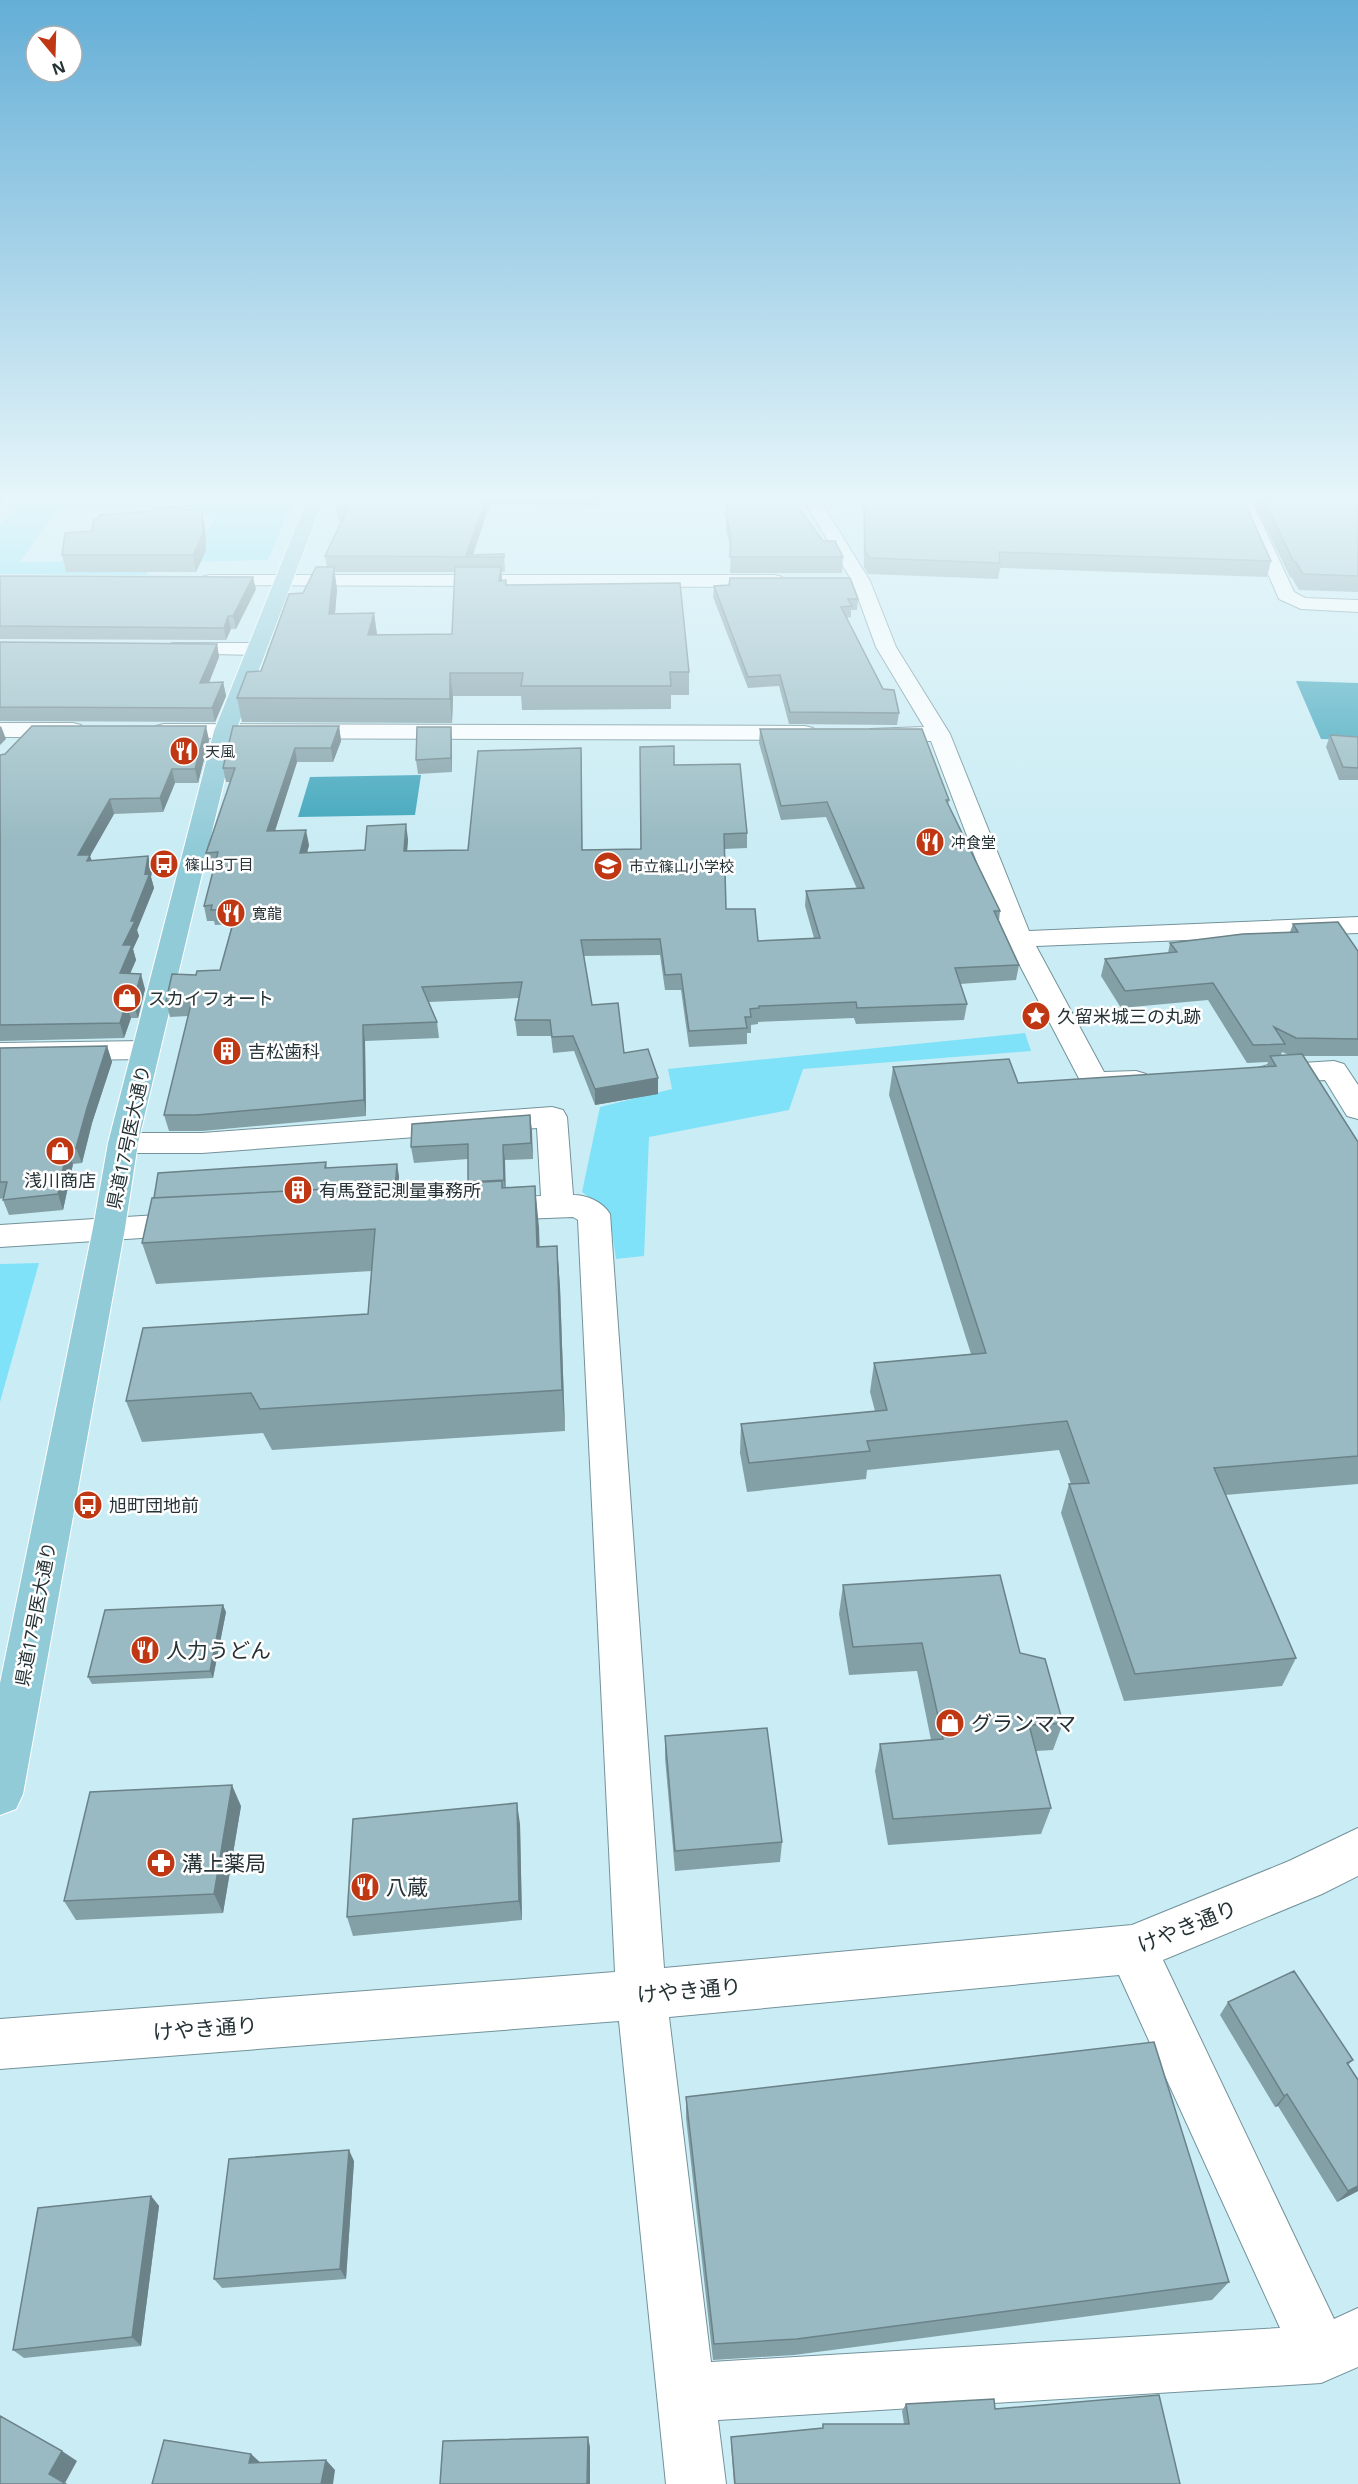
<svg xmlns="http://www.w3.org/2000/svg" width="1358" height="2484" font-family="'Noto Sans','Noto Sans JP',sans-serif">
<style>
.green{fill:#80e2f8}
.water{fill:#3fa5bb}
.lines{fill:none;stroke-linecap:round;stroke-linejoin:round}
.minor-casing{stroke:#73929a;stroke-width:2}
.major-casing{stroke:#fff;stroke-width:2}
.minor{fill:#fff;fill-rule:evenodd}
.major{fill:#92cbd8;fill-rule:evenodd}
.wall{fill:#84a0a7;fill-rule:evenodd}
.shaded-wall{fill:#6b8288}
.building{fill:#99bac2;stroke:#6b8288;stroke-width:1.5}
.labels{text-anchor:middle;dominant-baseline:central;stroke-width:5;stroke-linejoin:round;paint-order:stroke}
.far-poi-label{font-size:15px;fill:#253236;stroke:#fff;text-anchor:start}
.poi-label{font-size:18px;fill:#253236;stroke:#fff;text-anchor:start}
.street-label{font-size:18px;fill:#253236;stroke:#fff}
.near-poi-label{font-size:21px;fill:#253236;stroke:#fff;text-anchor:start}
.near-street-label{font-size:21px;fill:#253236;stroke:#fff}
</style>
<rect width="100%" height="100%" fill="#caecf4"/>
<path class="green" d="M27 497H295L268 560 189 562 214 520 180 505 59 507 20 562 157 561 146 575 0 574V525Z
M1025 1033 1031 1051 803 1069 789 1110 649 1137 644 1256 616 1259 609 1212 582 1192 600 1107 672 1089 668 1069Z
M39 1263 0 1402V1264Z"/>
<path class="water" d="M1296 681 1358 683V740L1321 739Z
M421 775 415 815 298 817 310 777Z"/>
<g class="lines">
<g class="minor-casing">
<path id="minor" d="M802 497H818L870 581 896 647 950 734 1029 931 1358 917V933L1036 946 1104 1072 1136 1071 1146 1074 1151 1080 1146 1086C1127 1091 1103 1093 1084 1088L1006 939 931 741H878L870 739 867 734 870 729 924 727 876 647 852 581Z
M1234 497H1250L1294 592 1305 598 1358 600V612L1301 609 1279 599Z
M209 575H775L782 577 784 581 782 585 775 587 202 585 200 581 202 577Z
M173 643H258L265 645 268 649 265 653 258 655 166 653 163 649 166 645Z
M0 723H73L81 725 84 730 81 735 73 737H0Z
M164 724 805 726 813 728 816 733 813 738 805 740 164 738 156 736 153 731 156 726Z
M146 1041 156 1044 160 1050 156 1056 146 1059 0 1061V1043Z
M1334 1061 1344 1064 1358 1085V1119L1347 1116 1325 1080 1268 1083 1258 1080 1253 1074 1258 1068 1268 1065Z
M552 1107 563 1110 567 1117 573 1195C587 1195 603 1202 610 1214L664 1968 1132 1925 1289 1861 1358 1828V1876L1322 1894 1163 1960 1334 2319 1358 2308V2367L1321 2383 718 2420 726 2484H666L619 2021 0 2069V2019L615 1972 578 1220 573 1217 493 1220 482 1217 477 1209 482 1201 493 1198 541 1196 537 1128 202 1153H123L112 1150 108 1143 112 1136 123 1133H202ZM1119 1975 1280 2328 711 2362 669 2017Z
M189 1213 201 1216 205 1224 201 1232 189 1235 0 1247V1225Z"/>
</g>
<g class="major-casing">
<path id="major" d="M308 497H324L236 731 138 1143 125 1228 23 1794 16 1809 0 1815V1683L93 1228 108 1143 214 731Z"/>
</g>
<use href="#minor" class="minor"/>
<use href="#major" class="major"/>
</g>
<path class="wall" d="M340 497H600L598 506 490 504 473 555 504 554 505 572H501L502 580 506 585 689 672V695H671V709L522 710 521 696H453L452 723 242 722 237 698 261 671 303 593 327 567 325 556 342 521H338L336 506ZM334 572H455L452 634 377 635 374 613 335 614 337 589Z
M727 497H800L791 498 823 541 843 557 842 573H730L731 550 726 530Z
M863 497H1242L1271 561 1267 577 1000 568 998 579 868 574 864 567Z
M1251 497H1358V592L1299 590 1292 578 1290 577Z
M183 506 184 509 205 527 206 550 196 572H66L62 555 92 531 153 511Z
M0 576 256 589 236 629H231L226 640 0 639Z
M714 586 858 599 857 610H851V617L847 618 883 689 899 713 897 725 789 724 779 686 748 688 713 597Z
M0 642 217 644 219 657 209 683 223 682 226 696 215 722 0 721Z
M339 726 341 741 333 762H297L275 831 309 845 307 853 365 850 408 839 407 851 468 850 581 748 582 850 641 849 674 765 747 833V848L725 849 726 909 758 941 814 938 805 906 806 891 857 889 826 817 781 820 759 743 760 729 949 800 948 805 1000 911 999 921 1019 965 1016 980 960 984 967 1004 964 1020 856 1024 854 1018 758 1022V1024L751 1025V1033H747V1044L689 1047 681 990H665L660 955 583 956 592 1005 624 1053 658 1094 595 1105 574 1051 553 1053 551 1036H517L515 1020 519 998 429 1002 437 1022 439 1038 365 1041 366 1116 202 1131H169L164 1115 188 1016 170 1017 166 1001 196 975 220 970 232 924 215 925 214 921H207L204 906 214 868H210L206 853 230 782H226L223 768Z
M1330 735 1358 737V780H1339L1326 747Z
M209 740 198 783H175L163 812 114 814 90 856 92 861 148 856 152 871 151 877 154 888 137 930 139 936 133 949 136 960 130 973 145 989 138 1018H131L124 1038 0 1041V755Z
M452 741V772L418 774 416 760Z
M1293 924 1358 951V1056H1303L1358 1142V1484L1225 1495 1296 1658 1282 1686 1124 1701 1061 1513 1069 1484H1071L1059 1450 867 1470 866 1479 747 1492 740 1453 741 1424 875 1411 870 1392 874 1363 971 1354 889 1095 893 1067 1018 1083 1266 1067 1268 1062 1247 1063 1208 1000 1121 1008 1101 976 1105 959 1168 953 1170 943 1290 932ZM1282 1052 1289 1055H1281Z
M107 1046 112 1062 92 1123 82 1163 73 1164 63 1210 9 1215 3 1200V1198L0 1199V1048Z
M530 1115 533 1159 505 1160V1187L535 1186 539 1247 557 1246 560 1287 565 1431 272 1450 263 1433 142 1442 126 1401 368 1314 372 1271 156 1284 142 1243 326 1162 327 1168 399 1176 397 1194 465 1190 469 1183 468 1159 414 1163 411 1147Z
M843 1585 1020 1653 1063 1723 1053 1750 1036 1751 1051 1808 1041 1834 888 1845 875 1771 880 1744 931 1740 917 1671 849 1675 839 1614Z
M226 1612 213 1678 92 1684 88 1677Z
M665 1736 782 1842 780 1862 675 1871 665 1758Z
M241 1806 223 1913 76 1920 64 1901Z
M520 1824 522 1920 353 1936 347 1917Z
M1228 2002 1353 2060 1348 2065 1358 2191 1337 2202 1278 2106 1275 2107 1220 2015Z
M686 2097 1229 2282 1212 2300 794 2355 713 2360 686 2118Z
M354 2161 346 2279 222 2288 214 2279Z
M151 2196 159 2206 141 2346 24 2358 13 2350Z
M906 2404 995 2409 1180 2484H734L731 2444V2437L822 2428 823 2424H904L902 2411Z"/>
<path class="shaded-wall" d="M0 497H9L0 507Z
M487 497H490V504L472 557 466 555Z
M598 497H600L598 506Z
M202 511 205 527 206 550 196 572 193 555Z
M334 567 337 589 333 636 329 614Z
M501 567 503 589 499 581Z
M253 577 256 589 236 629 233 616Z
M374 613 377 635H368Z
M228 616 231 629 226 640 224 628Z
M217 644 219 657 203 697 200 683Z
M450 673 453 696 452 723 450 699Z
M223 682 226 696 215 722 212 708Z
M1 726 6 739 0 745V727Z
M206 726 209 740 198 783 195 769Z
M339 726 341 741 333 762 331 748Z
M451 727 452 741V772L451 758Z
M295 748 297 762 270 846 267 831Z
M581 748 582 763V865V850Z
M172 769 175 783 163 812 160 798Z
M110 799 114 814 90 856 94 870 78 855Z
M406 824 408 839 406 866 404 851Z
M306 830 309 845 303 868 300 853Z
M148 856 152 871 151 877 154 888 137 930 139 936 133 949 136 960 124 988 120 973 123 945 145 874Z
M141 974 145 989 138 1018 133 1003Z
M126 1003 131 1018 124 1038 120 1023Z
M363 1025 365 1041 366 1116 364 1100Z
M107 1046 112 1062 92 1123 82 1163 76 1148 87 1108Z
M658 1078V1094L595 1105V1089Z
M530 1115 532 1131 533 1159 531 1143Z
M503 1145 505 1160 506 1195 504 1180Z
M67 1149 73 1164 63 1210 58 1194Z
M397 1164 399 1176 397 1201 395 1189Z
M535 1186 539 1227 541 1288 537 1247Z
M557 1246 560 1287 565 1431 562 1390Z
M223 1605 226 1612 213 1678 210 1671Z
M232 1785 241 1806 223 1913 214 1894Z
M517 1803 520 1824 522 1920 519 1901Z
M1287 2094 1278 2106 1275 2107 1284 2096Z
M349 2150 354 2161 346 2279 340 2269Z
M1358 2186V2191L1337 2202 1348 2191Z
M151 2196 159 2206 141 2346 132 2337Z
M588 2437 590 2447V2484H587Z
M62 2451 77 2461 65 2483 49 2474Z
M251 2454 262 2464 249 2463Z
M326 2460 335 2470 333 2484H321Z"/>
<path class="building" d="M340 497H487L466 555 504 554V557L325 556 349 506H336Z
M727 497H791L823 541H835L843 557H730L731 536 726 515Z
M864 497H1242L1271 561 999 552 1000 563 870 558 865 552Z
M1262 497H1358V576L1303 574 1296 562H1294Z
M183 506V509L202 511 203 534 193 555H62L65 533 92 531 94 519 99 518 100 515 153 511V508Z
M316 567H334L329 614 374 613 368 635 452 634 455 567H501L499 581 506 580V585L680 583 689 672H670L671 686H521L523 673H450V699L237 698 247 672 261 671 289 594 303 593Z
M0 576 253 577 233 616H228L224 628 0 626Z
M730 578H850L858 599H848L852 606 841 607 883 689 894 690 899 713 790 712 780 675 748 677 714 586 729 585Z
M0 642 217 644 200 683 223 682 212 708 0 707Z
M32 726H206L195 769H172L160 798 110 799 78 855H90L87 861 148 856 145 874 150 873 131 921H135L123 945H132L120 973 141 974 133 1003H126L120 1023 0 1025V755L5 754Z
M233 726H339L331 748H295L267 831 306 830 300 853 365 850 367 826 406 824 404 851 468 850 478 751 581 748 582 850 641 849 640 747 674 746V765L740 764 747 833 724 834 726 909H755L758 941 820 938 806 891 864 888 827 802 781 806 760 729H922L949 800H946L1000 911H994L1019 965 955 968 967 1004 857 1008 856 1002 759 1006V1008L750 1009 751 1017H745L747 1028 689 1031 681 974 665 975 660 939 581 940 592 1005 618 1003 624 1053 648 1049 658 1078 595 1089 573 1036 552 1037 550 1020H515L522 982 422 987 437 1022 363 1025 364 1100 197 1115H164L192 1000 166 1001 172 974 196 975 197 971 220 970 237 909 211 910 212 905 204 906 218 852 206 853 235 768H223Z
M417 727H451V758L416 760Z
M1330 735 1358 737V768L1343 767Z
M1338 922 1358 951V1039L1296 1038 1274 1027 1285 1044 1253 1045 1213 983 1125 991 1105 959 1177 952 1170 943 1243 934 1298 932 1293 924Z
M107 1046 87 1108 76 1148 67 1149 58 1194 3 1200 7 1182H0V1048Z
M1302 1054 1358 1142V1456L1214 1468 1296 1658 1135 1674 1069 1484 1089 1483 1067 1421 867 1441 870 1451 749 1463 741 1424 887 1410 874 1363 986 1353 893 1067 1009 1059 1018 1083 1276 1066 1270 1056Z
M530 1115 531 1143 503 1145 504 1180 468 1182V1144L411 1147 412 1124Z
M326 1162 325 1168 397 1164 395 1189H388V1186L154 1198 158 1173Z
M502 1181V1188L535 1186 537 1247 557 1246 562 1390 260 1409 251 1393 126 1401 143 1328 368 1314 375 1229 142 1243 152 1198 388 1186 387 1194 465 1190V1183Z
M1000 1575 1020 1653 1045 1659 1063 1723 1029 1725 1051 1808 893 1819 880 1744 943 1739 922 1643 853 1647 843 1585Z
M223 1605 210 1671 88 1677 105 1610Z
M767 1728 782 1842 675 1851 665 1736Z
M232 1785 214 1894 64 1901 90 1792Z
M517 1803 519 1901 347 1917 353 1819Z
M1294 1971 1353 2060 1347 2063 1358 2080V2186L1348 2191 1287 2094 1284 2096 1228 2002Z
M1154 2042 1229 2282 797 2339 714 2344 686 2097Z
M349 2150 340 2269 214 2279 229 2159Z
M151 2196 132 2337 13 2350 38 2208Z
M1159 2395 1180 2484H735L731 2437 823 2428V2424H909L906 2404 994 2399 995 2409Z
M0 2416 62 2451 49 2474 66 2484H0Z
M588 2437 587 2484H440L443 2441Z
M164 2440 251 2454 249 2463 326 2460 321 2484H152Z"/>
<linearGradient id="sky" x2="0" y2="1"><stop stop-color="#64aed6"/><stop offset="0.59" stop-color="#e7f6fa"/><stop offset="1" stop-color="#e7f6fa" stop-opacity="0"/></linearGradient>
<rect width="1358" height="845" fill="url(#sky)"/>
<defs>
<g id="restaurant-disc" transform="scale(1.5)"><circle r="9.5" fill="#c03713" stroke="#fff"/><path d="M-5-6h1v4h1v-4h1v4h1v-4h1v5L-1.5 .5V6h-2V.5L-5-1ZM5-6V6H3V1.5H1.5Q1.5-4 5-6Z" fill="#fff"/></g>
<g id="bus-disc" transform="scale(1.5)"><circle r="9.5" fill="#c03713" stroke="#fff"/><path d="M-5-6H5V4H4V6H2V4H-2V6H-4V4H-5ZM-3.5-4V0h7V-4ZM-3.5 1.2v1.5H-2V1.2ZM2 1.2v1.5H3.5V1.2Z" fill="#fff"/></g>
<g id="school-disc" transform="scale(1.5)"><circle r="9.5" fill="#c03713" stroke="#fff"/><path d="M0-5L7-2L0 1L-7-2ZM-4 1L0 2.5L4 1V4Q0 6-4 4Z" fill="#fff"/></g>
<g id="shop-disc" transform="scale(1.5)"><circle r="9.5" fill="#c03713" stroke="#fff"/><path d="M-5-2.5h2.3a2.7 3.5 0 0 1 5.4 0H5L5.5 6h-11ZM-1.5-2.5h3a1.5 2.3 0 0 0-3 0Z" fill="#fff"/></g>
<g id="sight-disc" transform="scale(1.5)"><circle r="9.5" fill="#c03713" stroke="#fff"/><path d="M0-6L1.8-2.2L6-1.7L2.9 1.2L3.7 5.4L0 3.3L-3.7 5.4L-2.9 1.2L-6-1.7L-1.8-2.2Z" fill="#fff"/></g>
<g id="building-disc" transform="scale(1.5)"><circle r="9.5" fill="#c03713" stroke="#fff"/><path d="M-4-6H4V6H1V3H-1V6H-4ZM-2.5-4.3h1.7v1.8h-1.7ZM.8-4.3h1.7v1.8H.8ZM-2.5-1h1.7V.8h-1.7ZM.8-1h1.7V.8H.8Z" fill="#fff"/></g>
<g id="pharmacy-disc" transform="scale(1.5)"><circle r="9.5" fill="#c03713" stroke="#fff"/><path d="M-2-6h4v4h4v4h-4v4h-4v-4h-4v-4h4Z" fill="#fff"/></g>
</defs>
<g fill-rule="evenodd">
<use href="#restaurant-disc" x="184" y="751"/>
<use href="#restaurant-disc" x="930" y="842"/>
<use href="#bus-disc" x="164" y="864"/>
<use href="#school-disc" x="608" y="866"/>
<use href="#restaurant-disc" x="231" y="913"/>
<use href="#shop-disc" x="127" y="998"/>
<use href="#sight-disc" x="1036" y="1016"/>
<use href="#building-disc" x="227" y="1051"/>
<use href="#shop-disc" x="60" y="1151"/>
<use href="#building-disc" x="298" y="1190"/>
<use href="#bus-disc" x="88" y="1505"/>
<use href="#restaurant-disc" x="145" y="1650"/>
<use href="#shop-disc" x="950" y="1723"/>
<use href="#pharmacy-disc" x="161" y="1863"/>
<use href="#restaurant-disc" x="365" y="1887"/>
</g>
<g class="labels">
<g class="far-poi-label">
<text x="205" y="751">天風</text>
<text x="951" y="842">冲食堂</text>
<text x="185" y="864">篠山3丁目</text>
<text x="629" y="866">市立篠山小学校</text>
<text x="252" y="913">寛龍</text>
</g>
<g class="poi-label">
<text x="148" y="998">スカイフォート</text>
<text x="1057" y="1016">久留米城三の丸跡</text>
<text x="248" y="1051">吉松歯科</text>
<text x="60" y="1180" text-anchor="middle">浅川商店</text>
<text x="319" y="1190">有馬登記測量事務所</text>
<text x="109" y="1505">旭町団地前</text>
</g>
<g class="street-label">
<text transform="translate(128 1137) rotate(-78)">県道17号医大通り</text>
<text transform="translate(35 1614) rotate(-79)">県道17号医大通り</text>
</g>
<g class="near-poi-label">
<text x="166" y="1650">人力うどん</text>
<text x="971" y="1723">グランママ</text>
<text x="182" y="1863">溝上薬局</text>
<text x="386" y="1887">八蔵</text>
</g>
<g class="near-street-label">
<text transform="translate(1187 1926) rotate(-22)">けやき通り</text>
<text transform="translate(689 1990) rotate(-5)">けやき通り</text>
<text transform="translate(205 2028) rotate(-4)">けやき通り</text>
</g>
</g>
<g transform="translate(54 54) rotate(161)"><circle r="28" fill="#ffffff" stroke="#a8adaf" stroke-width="1.5"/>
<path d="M0-4.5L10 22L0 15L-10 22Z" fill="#c03713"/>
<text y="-9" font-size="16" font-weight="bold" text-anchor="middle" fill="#253236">N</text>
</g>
</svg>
